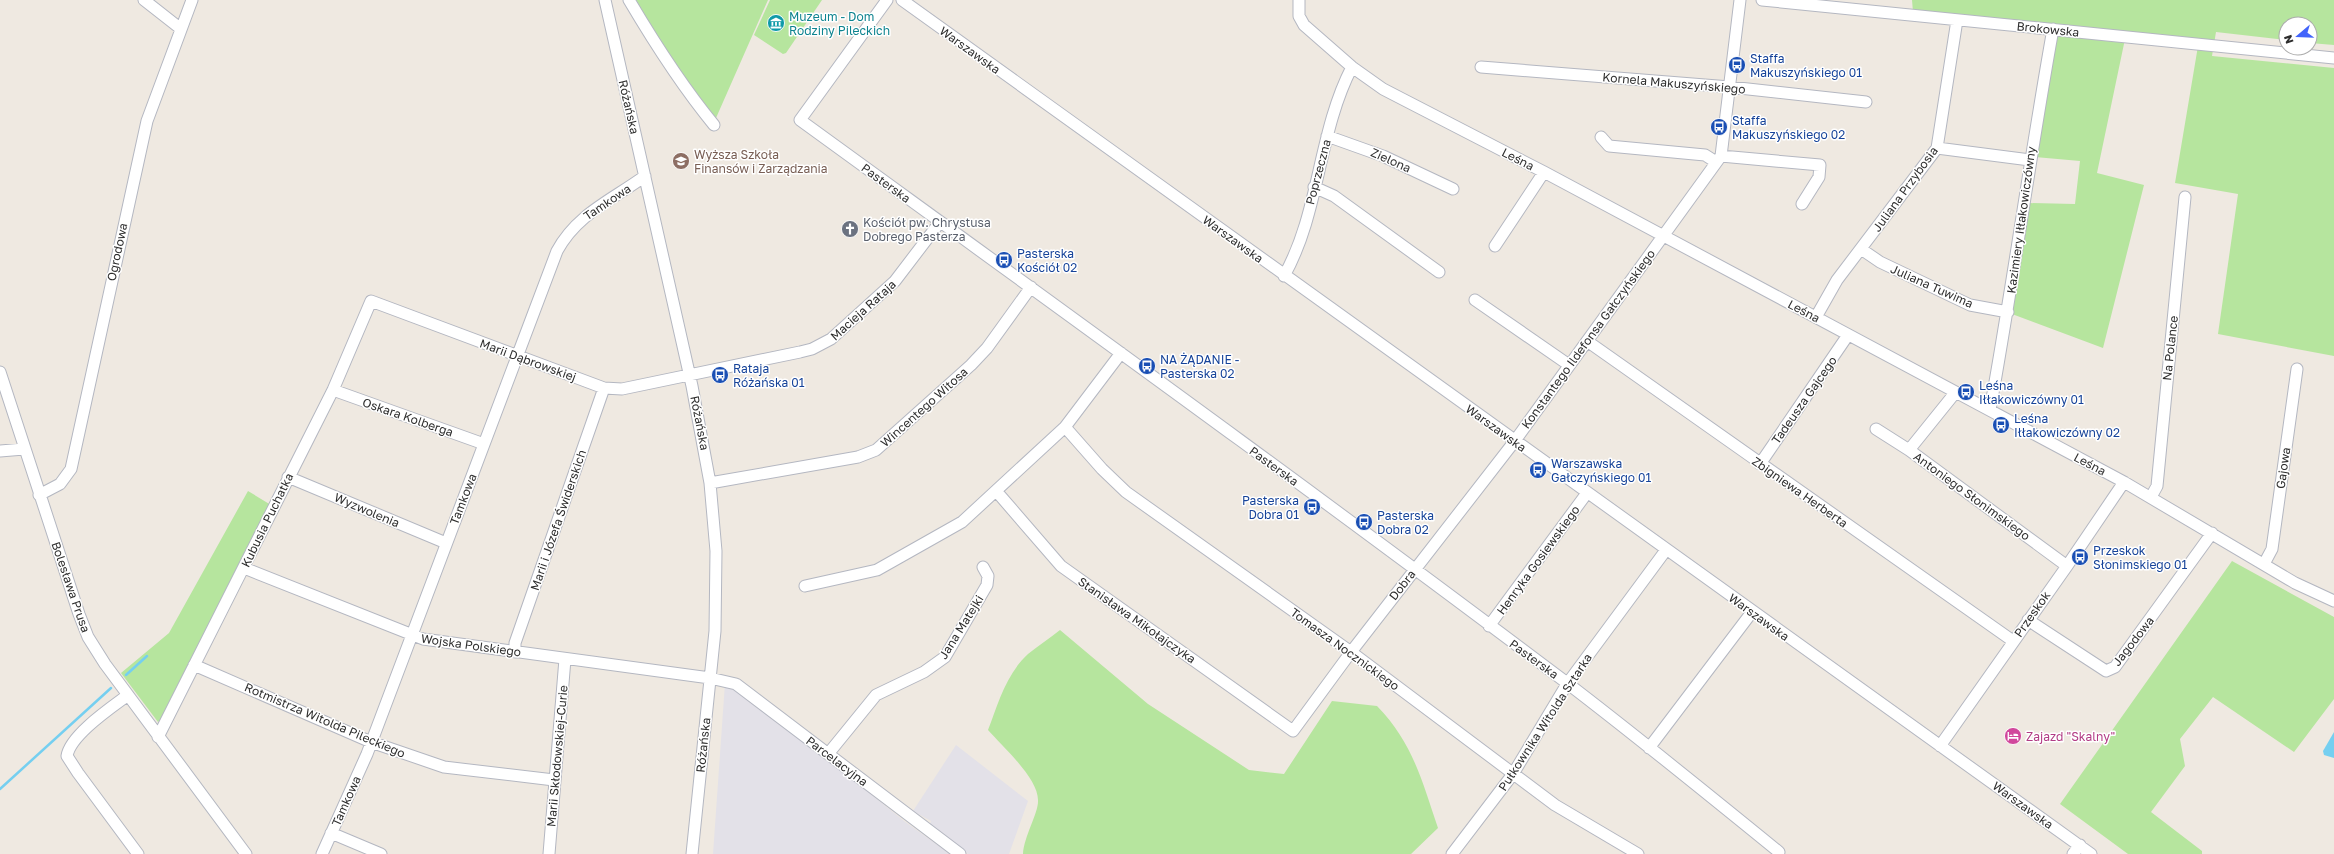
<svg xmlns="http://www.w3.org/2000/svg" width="2334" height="854" font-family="'Golos Text',sans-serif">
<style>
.industrial{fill:#e3e1e8}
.green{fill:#b6e59e}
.water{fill:#75cff0}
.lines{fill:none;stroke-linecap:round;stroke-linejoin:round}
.stream{stroke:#75cff0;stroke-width:2.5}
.minor-casing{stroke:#b4b7c1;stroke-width:13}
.minor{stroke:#fff;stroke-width:11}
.labels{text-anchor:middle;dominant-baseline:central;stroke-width:3;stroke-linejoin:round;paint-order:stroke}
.culture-label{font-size:12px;fill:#0d838f;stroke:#fff;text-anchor:start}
.street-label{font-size:12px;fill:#2e2e2e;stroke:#fff}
.transit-label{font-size:12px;fill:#164399;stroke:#fff;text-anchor:start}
.education-label{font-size:12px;fill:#785e54;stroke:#fff;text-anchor:start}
.worship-label{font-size:12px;fill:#5b616d;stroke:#fff;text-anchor:start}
.hotel-label{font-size:12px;fill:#b23c85;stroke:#fff;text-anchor:start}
</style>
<rect width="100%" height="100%" fill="#efe9e1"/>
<path class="industrial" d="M725 683 830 761 904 821 950 854H713Z
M956 745 1028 801 1009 854H968L930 824 931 821 913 811Z"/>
<path class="green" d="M636 0H768L716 118C685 81 659 43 636 0Z
M770 0H822L786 53 783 54 754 35Z
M1912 0H2334V45L2310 43V24H2286V40L2216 32 2212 56 2334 68V356L2218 334 2238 194 2175 183 2198 46 2125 39 2097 173 2144 185 2103 348 2012 314 2028 203 2075 204 2080 161 2035 157 2057 32 1913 12Z
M248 491 271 505 164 717 158 722 121 673 169 633Z
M2232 561 2334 617V699L2294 752 2213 697 2180 739 2185 766 2151 812 2202 851V854H2128L2060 804Z
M1060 630 1148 704 1249 770 1284 774 1332 701 1377 706C1413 743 1422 781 1438 828L1411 854H1023C1024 836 1039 812 1038 800 1038 778 1003 747 988 730 998 704 1006 674 1028 654 1038 646 1050 638 1060 630Z"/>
<path class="water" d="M2334 732V758L2324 755 2323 751Z"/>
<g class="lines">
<path class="stream" d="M126 675 147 656
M0 789 111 688"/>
<g class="minor-casing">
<path id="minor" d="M144 0 181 29
M605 0 692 386 710 483 716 551 715 631 692 854
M629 0C655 44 681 85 714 125
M887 0 800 120C1056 306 1314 492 1567 683 1639 738 1709 795 1779 852
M902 0 2091 854
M1299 0V16L1304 25 1352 67 1383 89 1544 172 2124 482 2295 583 2334 601
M1762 0 2334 58
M1481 67 1730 87 1866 102
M1327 136 1383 156 1453 189
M1601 137 1609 146 1705 155 1716 162
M1937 148 2030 160
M1721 156 1820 165 1819 177 1802 204
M1314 187 1334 196 1439 272
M1495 246 1544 172
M1861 249 1880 262 1970 305 2008 312
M1284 276C1320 212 1318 132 1352 67
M1475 300 1569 365
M1816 317 1837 280 1937 148 1957 20
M1587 341 2013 641
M0 372 79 614 88 637 105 664 246 854
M333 390 484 444
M1990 410C2013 284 2030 156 2053 29
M1065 427 1102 469 1126 492 1351 652 1555 805 1638 854
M1876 429 1909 450 2067 566
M1909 450 1955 393
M0 451 24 449
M1760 464 1848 335
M288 477 446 543
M710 483 858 457 876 450 971 365 987 348 1031 287
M997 492 1061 566 1293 731 1351 652 1514 442 1721 156 1740 0
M39 495 60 484 71 469 147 121 192 0
M2151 497 2157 486 2185 197
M2264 564 2272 549 2297 369
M244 568 423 639 710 678 736 684 960 854
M805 586 877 570 962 522 1065 427 1121 353
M2028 620 2106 671 2115 667 2212 533
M1489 626 1587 493
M515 652V643L604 388
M194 665 371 742 444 767 554 780
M128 695C112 707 70 735 67 756L78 773 138 854
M158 737 333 390 371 301 604 388 622 389 800 352 812 349 831 339 895 281 940 222
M1940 746 2067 566 2124 482
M1649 748 1752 612
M828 754 876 695 924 672 945 657 987 585 988 576 983 567
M331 833 381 854
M322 854 367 754 557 251C577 214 612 200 645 176
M549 854 565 659
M1452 854 1513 774 1567 684 1666 550
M2073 854 2080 845"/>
</g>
<use href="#minor" class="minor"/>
</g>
<defs>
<g id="museum-disc" transform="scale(0.9)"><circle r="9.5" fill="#0f9aa8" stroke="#fff"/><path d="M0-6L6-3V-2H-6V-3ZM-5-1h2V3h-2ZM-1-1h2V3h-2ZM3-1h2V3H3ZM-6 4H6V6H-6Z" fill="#fff"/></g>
<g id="bus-disc" transform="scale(0.9)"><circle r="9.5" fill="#1a4fb4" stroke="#fff"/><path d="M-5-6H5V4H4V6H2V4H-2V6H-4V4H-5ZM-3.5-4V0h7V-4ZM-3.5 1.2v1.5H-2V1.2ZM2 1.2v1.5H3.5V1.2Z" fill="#fff"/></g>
<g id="school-disc" transform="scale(0.9)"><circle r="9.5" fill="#8d6e63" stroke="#fff"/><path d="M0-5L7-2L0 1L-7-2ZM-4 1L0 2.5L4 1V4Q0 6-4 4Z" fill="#fff"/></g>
<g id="church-disc" transform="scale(0.9)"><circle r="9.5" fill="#6b7280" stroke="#fff"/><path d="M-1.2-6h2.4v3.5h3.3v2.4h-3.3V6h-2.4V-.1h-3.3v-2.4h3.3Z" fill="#fff"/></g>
<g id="hotel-disc" transform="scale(0.9)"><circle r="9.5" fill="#d1479c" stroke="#fff"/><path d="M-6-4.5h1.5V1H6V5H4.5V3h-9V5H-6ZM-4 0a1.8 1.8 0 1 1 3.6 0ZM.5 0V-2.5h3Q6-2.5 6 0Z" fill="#fff"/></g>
</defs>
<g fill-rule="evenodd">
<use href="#museum-disc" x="776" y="23"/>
<use href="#bus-disc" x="1737" y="65"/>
<use href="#bus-disc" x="1719" y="127"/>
<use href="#school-disc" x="681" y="161"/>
<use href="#church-disc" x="850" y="229"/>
<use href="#bus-disc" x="1004" y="260"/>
<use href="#bus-disc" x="1147" y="366"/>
<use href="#bus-disc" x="720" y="375"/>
<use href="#bus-disc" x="1966" y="392"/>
<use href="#bus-disc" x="2001" y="425"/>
<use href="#bus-disc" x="1538" y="470"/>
<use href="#bus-disc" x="1312" y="507"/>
<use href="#bus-disc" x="1364" y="522"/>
<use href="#bus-disc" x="2080" y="557"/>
<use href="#hotel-disc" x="2013" y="736"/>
</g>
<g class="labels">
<g class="culture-label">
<text x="789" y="16">Muzeum - Dom<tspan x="789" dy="14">Rodziny Pileckich</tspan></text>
</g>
<g class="street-label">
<text transform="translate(2048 29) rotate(6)">Brokowska</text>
<text transform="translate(970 50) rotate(36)">Warszawska</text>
<text transform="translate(1674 83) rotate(5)">Kornela Makuszyńskiego</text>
<text transform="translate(629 107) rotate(77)">Różańska</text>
<text transform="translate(1518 159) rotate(27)">Leśna</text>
<text transform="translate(1391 160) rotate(24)">Zielona</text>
<text transform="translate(1318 172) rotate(-75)">Poprzeczna</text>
<text transform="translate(886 183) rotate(36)">Pasterska</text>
<text transform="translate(1905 189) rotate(-54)">Juliana Przybosia</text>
<text transform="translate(607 202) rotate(-34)">Tamkowa</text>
<text transform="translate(2021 220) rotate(-82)">Kazimiery Iłłakowiczówny</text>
<text transform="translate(1233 239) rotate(36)">Warszawska</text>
<text transform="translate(117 252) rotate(-78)">Ogrodowa</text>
<text transform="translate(1932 286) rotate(24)">Juliana Tuwima</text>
<text transform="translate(863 310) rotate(-42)">Macieja Rataja</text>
<text transform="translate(1804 311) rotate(28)">Leśna</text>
<text transform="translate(1588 339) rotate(-54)">Konstantego Ildefonsa Gałczyńskiego</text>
<text transform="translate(2170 348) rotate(-84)">Na Polance</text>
<text transform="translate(528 360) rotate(20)">Marii Dąbrowskiej</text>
<text transform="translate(1804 400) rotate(-55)">Tadeusza Gajcego</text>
<text transform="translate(924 407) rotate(-42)">Wincentego Witosa</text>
<text transform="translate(408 417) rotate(19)">Oskara Kolberga</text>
<text transform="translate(700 423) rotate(79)">Różańska</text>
<text transform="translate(1496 428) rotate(36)">Warszawska</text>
<text transform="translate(2090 464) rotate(28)">Leśna</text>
<text transform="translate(1274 466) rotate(36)">Pasterska</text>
<text transform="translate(2283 468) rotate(-82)">Gajowa</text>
<text transform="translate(1800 492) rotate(35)">Zbigniewa Herberta</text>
<text transform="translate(1972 496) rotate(36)">Antoniego Słonimskiego</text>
<text transform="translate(463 499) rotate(-69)">Tamkowa</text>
<text transform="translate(367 510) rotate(23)">Wyzwolenia</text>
<text transform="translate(267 520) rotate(-64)">Kubusia Puchatka</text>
<text transform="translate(558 520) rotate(-71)">Marii i Józefa Świderskich</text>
<text transform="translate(1538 560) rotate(-54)">Henryka Gosiewskiego</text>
<text transform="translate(1402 585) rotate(-52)">Dobra</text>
<text transform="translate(71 587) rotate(71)">Bolesława Prusa</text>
<text transform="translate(2032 614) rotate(-55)">Przeskok</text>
<text transform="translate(1759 617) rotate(36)">Warszawska</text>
<text transform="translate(1137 620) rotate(35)">Stanisława Mikołajczyka</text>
<text transform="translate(961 627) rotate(-58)">Jana Matejki</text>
<text transform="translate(2133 641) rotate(-52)">Jagodowa</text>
<text transform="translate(471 645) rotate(8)">Wojska Polskiego</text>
<text transform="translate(1345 649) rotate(36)">Tomasza Nocznickiego</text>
<text transform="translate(1534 659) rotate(36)">Pasterska</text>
<text transform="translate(325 720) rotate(23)">Rotmistrza Witolda Pileckiego</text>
<text transform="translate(1545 722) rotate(-57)">Pułkownika Witolda Sztarka</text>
<text transform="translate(703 745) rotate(-84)">Różańska</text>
<text transform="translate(557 756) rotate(-85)">Marii Skłodowskiej-Curie</text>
<text transform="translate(837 761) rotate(37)">Parcelacyjna</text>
<text transform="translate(346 801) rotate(-66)">Tamkowa</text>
<text transform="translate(2023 805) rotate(36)">Warszawska</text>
</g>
<g class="transit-label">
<text x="1750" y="58">Staffa<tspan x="1750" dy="14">Makuszyńskiego 01</tspan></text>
<text x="1732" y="120">Staffa<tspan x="1732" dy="14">Makuszyńskiego 02</tspan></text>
<text x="1017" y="253">Pasterska<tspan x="1017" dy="14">Kościół 02</tspan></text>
<text x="1160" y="359">NA ŻĄDANIE -<tspan x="1160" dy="14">Pasterska 02</tspan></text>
<text x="733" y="368">Rataja<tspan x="733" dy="14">Różańska 01</tspan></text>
<text x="1979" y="385">Leśna<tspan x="1979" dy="14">Iłłakowiczówny 01</tspan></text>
<text x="2014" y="418">Leśna<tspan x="2014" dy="14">Iłłakowiczówny 02</tspan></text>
<text x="1551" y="463">Warszawska<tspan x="1551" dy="14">Gałczyńskiego 01</tspan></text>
<text x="1299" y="500" text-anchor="end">Pasterska<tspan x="1299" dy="14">Dobra 01</tspan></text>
<text x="1377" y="515">Pasterska<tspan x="1377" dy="14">Dobra 02</tspan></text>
<text x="2093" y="550">Przeskok<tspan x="2093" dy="14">Słonimskiego 01</tspan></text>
</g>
<g class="education-label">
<text x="694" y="154">Wyższa Szkoła<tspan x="694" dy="14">Finansów i Zarządzania</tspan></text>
</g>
<g class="worship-label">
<text x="863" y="222">Kościół pw. Chrystusa<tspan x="863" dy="14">Dobrego Pasterza</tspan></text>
</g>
<g class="hotel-label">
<text x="2026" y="736">Zajazd "Skalny"</text>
</g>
</g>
<g transform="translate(2298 36) rotate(251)"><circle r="19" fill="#ffffff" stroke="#ababab"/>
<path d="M0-3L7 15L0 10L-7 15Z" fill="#4264fb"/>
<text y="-6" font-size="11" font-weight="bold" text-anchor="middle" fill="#2e2e2e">N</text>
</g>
</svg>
